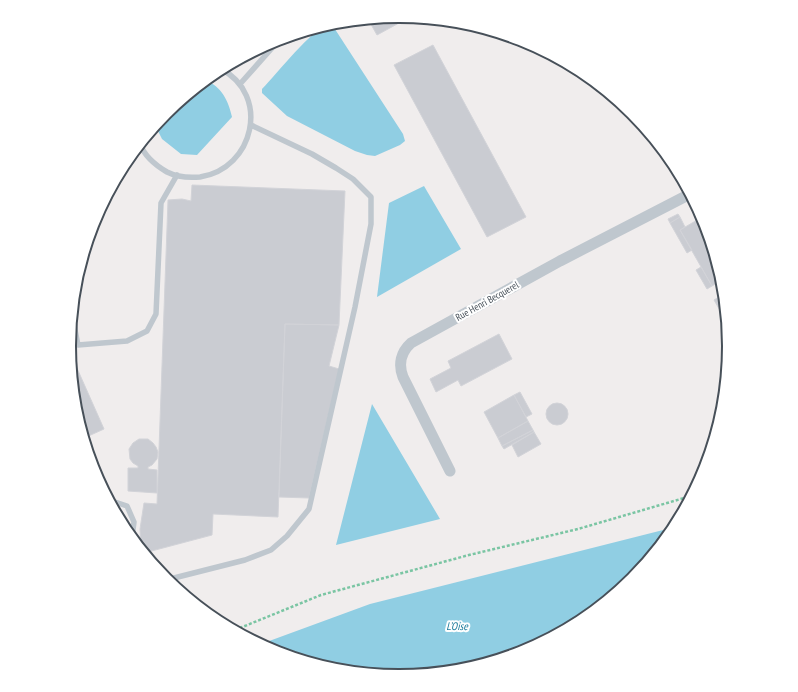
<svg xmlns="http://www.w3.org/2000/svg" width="798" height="692" font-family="'PT Sans Narrow',sans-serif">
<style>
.water{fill:#90cee3}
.building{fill:#caccd2;stroke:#d2d3d8}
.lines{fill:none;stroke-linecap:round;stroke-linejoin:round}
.path{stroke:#7ac5a3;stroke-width:2.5;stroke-dasharray:3 2;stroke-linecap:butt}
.service{stroke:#bfc7ce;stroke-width:5.5}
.minor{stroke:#bfc7ce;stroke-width:11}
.labels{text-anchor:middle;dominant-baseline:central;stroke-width:4;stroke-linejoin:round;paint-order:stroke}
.street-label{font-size:10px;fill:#475059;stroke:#fff}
.water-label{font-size:11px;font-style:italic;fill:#197a9a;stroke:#fff}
.rim{fill:none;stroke:#475059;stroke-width:2}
</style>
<rect width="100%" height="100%" fill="#f0eded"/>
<path class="water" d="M331 23 403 134 405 141 400 145 375 156 367 155 355 151 287 116 262 93V89C278 73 311 29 331 23Z
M205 80C222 87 228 100 232 117L197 155 181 154 162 139 158 131 157 123 166 112Z
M424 186 461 249 377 297 389 203Z
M372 404 440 519 336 545Z
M675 527 632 580 582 621 525 651 463 670 399 676 334 670 273 651 261 644 370 604Z"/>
<path class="building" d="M399 16 410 17 377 35 368 19Z
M433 45 526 217 487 237 394 65Z
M192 185 345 191 339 325 285 324 278 517 213 514 212 535 144 553 141 550 140 529 144 503 157 504 168 200 182 199 191 201Z
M678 214 680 217 670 223 668 219Z
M680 217 685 227 680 230 692 250 687 253 670 223Z
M699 219 709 236 722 280 712 286 680 230Z
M701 267 712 286 707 289 696 270Z
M724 294 726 312 722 314 714 300Z
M285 324 339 325 329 366 339 369 309 498 279 497Z
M499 334 512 359 461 386 458 380 436 392 430 379 451 368 448 361Z
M76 366 104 429 84 438 75 410 71 369Z
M520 392 532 414 526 417 514 395Z
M514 395 528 421 498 438 484 412Z
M546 414a11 11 0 1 1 22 0a11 11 0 1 1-22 0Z
M528 421 533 430 502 446 498 438Z
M533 430 534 432 504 449 502 446Z
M534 432 541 444 518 457 512 445Z
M139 439H148L153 443 156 447 158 452 157 459 152 465 148 467V469L157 470V493L128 491V468H138V466L133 463 130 459 129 449 133 443Z"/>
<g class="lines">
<path class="path" d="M235 630 321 595 469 555 578 529 691 496"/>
<path class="service" d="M240 84 280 39
M140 144C145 157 155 165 167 172 177 177 189 178 200 177 254 169 271 95 221 69
M72 315 78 345 127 341 147 331 156 314 161 203 177 175
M109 500 127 506 134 522 132 538
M166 580 245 560 271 550 287 536 309 509 355 307 371 224V197L353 179 336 168 312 154 251 125"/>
<path class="minor" d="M450 471 403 377C398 364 401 352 411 343L560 261 690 194"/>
</g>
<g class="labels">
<g class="street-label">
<text transform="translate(487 301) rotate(-29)">Rue Henri Becquerel</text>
</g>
<g class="water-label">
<text x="457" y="626">L’Oise</text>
</g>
</g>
<path d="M0 0H798V692H0ZM76 346a323 323 0 1 1 646 0a323 323 0 1 1-646 0Z" fill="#fff" fill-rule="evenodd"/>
<path class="rim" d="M76 346a323 323 0 1 1 646 0a323 323 0 1 1-646 0Z"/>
</svg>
